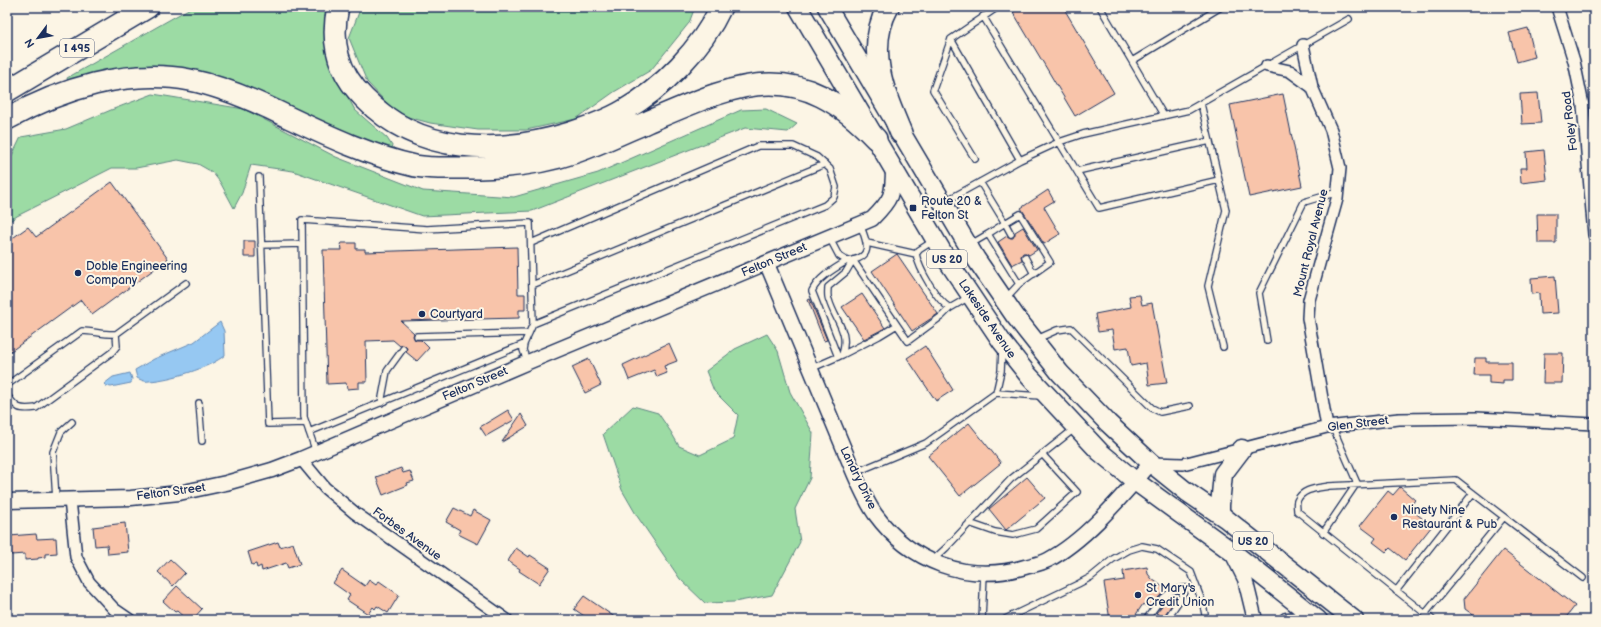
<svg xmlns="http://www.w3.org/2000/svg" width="1601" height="627" font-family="'Balsamiq Sans',sans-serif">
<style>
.green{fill:#9cdba4;stroke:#5c8581}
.water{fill:#96c8f2;stroke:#658bb7}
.building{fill:#f8c4aa;stroke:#1b2f5e}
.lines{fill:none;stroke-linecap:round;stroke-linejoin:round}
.service-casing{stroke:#1b2f5e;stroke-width:8}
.minor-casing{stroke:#1b2f5e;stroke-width:14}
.tertiary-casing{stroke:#1b2f5e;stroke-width:17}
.primary-casing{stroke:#1b2f5e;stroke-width:21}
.motorway-casing{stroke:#1b2f5e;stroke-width:24}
.service{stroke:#fcf5e5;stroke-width:5.5}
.minor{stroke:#fcf5e5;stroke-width:11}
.tertiary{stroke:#fcf5e5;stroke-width:14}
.primary{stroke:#fcf5e5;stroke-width:18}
.motorway{stroke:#fcf5e5;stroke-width:21}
.poi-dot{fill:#1b2f5e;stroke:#fcf5e5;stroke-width:1.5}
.labels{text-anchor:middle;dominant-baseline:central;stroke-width:4;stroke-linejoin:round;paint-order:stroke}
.shield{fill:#fcf5e5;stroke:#5e6a86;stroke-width:1}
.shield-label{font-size:11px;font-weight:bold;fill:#1b2f5e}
.street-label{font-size:12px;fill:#1b2f5e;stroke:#fcf5e5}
.poi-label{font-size:12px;fill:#1b2f5e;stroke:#fcf5e5;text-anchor:start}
</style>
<rect width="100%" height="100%" fill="#fcf5e5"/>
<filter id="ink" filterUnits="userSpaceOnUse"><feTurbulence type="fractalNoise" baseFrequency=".025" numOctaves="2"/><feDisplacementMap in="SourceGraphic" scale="8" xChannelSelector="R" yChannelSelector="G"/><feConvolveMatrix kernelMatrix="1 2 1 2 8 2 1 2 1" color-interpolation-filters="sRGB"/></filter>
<g filter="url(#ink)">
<path class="green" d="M192 7H328L334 72 355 110 387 138 396 152 189 69 148 66 105 73 69 85 67 78Z
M361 7H695L689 23 651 70 614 92 576 119 526 130H478L430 123 397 114 367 82 349 38Z
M153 94 244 109 336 157 423 191 514 197 598 173 741 110 766 109 797 124 788 132 745 128 532 211 422 216 293 171 251 165 242 193 234 208 220 182 212 172 198 164 178 160 136 168H112L17 216 7 223V166L21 137 66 129 111 110Z
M767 334 778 351 790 392 813 433 810 478 795 509 800 542 772 595 734 602 705 603 680 579 637 516 622 490 603 434 633 406 658 413 671 432 679 446 700 455 733 439 738 415 714 391 706 371 735 349Z"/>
<path class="water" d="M220 322 224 331 225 355C210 368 169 380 149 381 145 382 141 380 137 378L135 370 154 359 194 342Z
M130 373 132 379 131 383 111 387 106 386 104 384 113 377Z"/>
<path class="building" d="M1022 7H1063L1114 93 1075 116 1013 12Z
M1528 28 1535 57 1517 62 1509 33Z
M1538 93 1541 123 1522 124 1520 94Z
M1283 94 1302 186 1249 197 1230 105Z
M1544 150 1547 180 1521 183 1520 168H1527L1526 152Z
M112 182 168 259 92 315 81 300 7 354V242L28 227 36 237Z
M1048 190 1054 201 1044 207 1060 234 1044 244 1021 208Z
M1537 214H1556V243H1538Z
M1023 227 1037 250 1029 255 1026 253H1023L1021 256 1022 260 1012 265 998 242 1007 236 1011 238H1013L1015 234V232Z
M244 241H255V257H244Z
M341 243H356V249H365V252L517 247 518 294H525V310H519V318L401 321 414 333 413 336 415 340H421L429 348 417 361 406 352 407 349 406 346 403 345 400 346 393 340 366 341 367 382H359V388L347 389 346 383 327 384 323 250H342Z
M897 254 938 314 912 331 872 271Z
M1555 276 1558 313 1540 314 1539 293 1532 294 1531 278Z
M862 294 885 328 864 339 842 307Z
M1140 295 1142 305 1152 303 1167 383 1149 385 1146 363 1131 366 1128 347 1115 349 1112 330 1098 332 1095 314 1131 307 1129 296Z
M810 299 827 340 824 341 808 300Z
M669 343 677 361 664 366 667 373 657 377 654 370 629 380 623 365Z
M925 346 953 390 936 401 907 358Z
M1544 353H1563L1562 383H1543Z
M1475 358H1486V362H1512V380H1503V384L1489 383V375H1474Z
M589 359 601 385 585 393 572 367Z
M508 410 514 420 486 436 480 427Z
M521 414 528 426 502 442Z
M969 423 1001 463 960 496 928 456Z
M401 468 403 473 410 471 414 481 407 483 408 485 383 495 376 477Z
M1027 477 1045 498 1006 530 989 509Z
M1400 487 1415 500 1409 508 1432 526 1405 560 1390 548 1386 552 1373 542 1376 538 1360 526 1388 491 1393 495Z
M454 508 470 516 473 510 491 520 478 544 458 534 460 530 446 522Z
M125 523 128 552 108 554 107 545 95 546 93 527Z
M36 534 37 539 56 538 57 553 45 554V557L38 558V559L25 560V554L11 555 9 536Z
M278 542 280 547 293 543 300 564 288 568 286 563 262 571 261 566 257 568 256 564 252 565 248 552Z
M516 548 529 557 530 555 550 568 539 584 519 571 520 569 508 561Z
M1503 550 1575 606 1564 620H1480L1465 609 1464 599Z
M170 559 185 573 173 586 158 572Z
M1147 567 1148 574 1152 579 1164 588 1163 590 1165 591 1149 608 1143 604 1133 619 1110 620 1104 583 1124 580 1123 571Z
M342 570 365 586 369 580 376 585 379 581 399 595 388 613 377 606 375 609 373 607 368 614 347 600 350 595 333 583Z
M177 586 202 609 192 620H187L177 611 175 612 163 601Z
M584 596 619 620H590L574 609Z
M1172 596 1176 599 1163 617 1156 613 1166 601Z"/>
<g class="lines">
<g class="service-casing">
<path id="service" d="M1100 7 1164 116
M983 16 1099 208 1219 180
M951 39 1020 160
M1132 61 1221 7
M1201 104 1226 210 1208 286 1223 347
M975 159 933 90 951 39 998 7
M1077 171 1210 141
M259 177 268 424 306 423
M980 182 1005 223 988 234
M944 202 1020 160 1059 142 1083 134 1189 110 1349 19
M1011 234 1005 223 1020 214 1050 262 1019 284
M829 237 839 256 847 261C875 258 867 243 860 224
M933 241 919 250 916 254C919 269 937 301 950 308L969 297
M531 243 758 146H793L817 157 830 169 836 187 834 197 825 205 533 324
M867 243 916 254
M971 244 988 234 1019 284 1005 299
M261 245 302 244
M1025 257 1034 274
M532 285 825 164
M417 336 529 333
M1037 339 1057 330 1071 328 1152 408 1160 412 1190 406
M1267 341 1259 293 1304 202 1338 192
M842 355 879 336 897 325 908 341 942 316 950 308
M838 357 812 291C819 277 834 269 847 261
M810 369 842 355C850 331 835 321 829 300 827 297 828 291 828 287L846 272 853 260 897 325
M7 385 82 331C94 331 104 335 116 334L186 283
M996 393 1001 371 1002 350
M7 395C17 409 19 410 36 408L112 352 117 346 116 334
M199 403 202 441
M381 403 387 371 403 349
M1332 426 1357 483
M309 432 524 344
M316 452 304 417 302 220 427 229 530 223 533 324 524 344 523 350 527 361
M854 473 926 443 996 393 1041 396
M56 499 53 452 61 432 72 422
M969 523 995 532 1013 535 1036 529 1077 492 1042 454
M1323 533 1357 483
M933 560 946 548 1011 479 1074 429
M1396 591 1473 493
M1425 614 1504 517
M982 620 984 573
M990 620H1003L1078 584 1091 577 1113 559 1129 550 1142 546 1157 549 1191 572 1203 604 1206 620
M1146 620C1156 605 1167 588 1186 588L1179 601 1166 620
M1433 620 1297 511C1297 508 1296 504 1297 501 1302 488 1319 488 1329 486L1456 480 1583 578"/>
</g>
<g class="minor-casing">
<path id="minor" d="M1557 7 1574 61 1583 105 1594 235
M1303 45 1312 87 1331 130 1340 168 1337 199 1309 300 1308 318 1327 427
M1267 66 1290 71 1312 87
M301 459 325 488 355 513 507 620
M1152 463 1183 464 1327 427 1399 419 1476 418 1594 424
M70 500 76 557 89 582 114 609 130 620"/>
</g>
<g class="tertiary-casing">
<path id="tertiary" d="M767 264 854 473C860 487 866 501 875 514 910 562 967 584 1025 567 1032 565 1040 564 1048 560 1086 540 1123 495 1151 463
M7 501 131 498 179 493 226 483 272 470 301 459 528 362 872 219C892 199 893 195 893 167
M1232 553 1245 579 1255 620
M1286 620 1317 619"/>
</g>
<g class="primary-casing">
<path id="primary" d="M798 7 949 263 1002 342 1029 376 1100 452 1135 481 1231 551 1318 620
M827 7 976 259 1015 316 1060 373 1108 423 1151 463 1187 492 1225 518 1354 620
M1225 518 1220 513V505L1223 474 1242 449"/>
</g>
<g class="motorway-casing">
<path id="motorway" d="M338 7C330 43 338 72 364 98 419 155 499 155 570 133 588 127 606 121 623 111 662 89 702 48 721 7
M888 7C865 49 884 93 901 133
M7 91 148 7
M7 119C61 89 127 68 190 80 224 87 258 102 290 118 330 137 371 156 415 166 432 169 449 168 466 168 503 168 541 164 576 152 599 144 622 133 645 123 739 83 795 54 876 139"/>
</g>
<use href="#service" class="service"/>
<use href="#minor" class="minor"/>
<use href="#tertiary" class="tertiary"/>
<use href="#primary" class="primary"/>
<use href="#motorway" class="motorway"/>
</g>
</g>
<g class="poi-dot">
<rect x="909" y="204" width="8" height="8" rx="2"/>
<circle cx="78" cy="273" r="4"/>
<circle cx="422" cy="314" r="4"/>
<circle cx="1394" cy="517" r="4"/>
<circle cx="1138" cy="595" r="4"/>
</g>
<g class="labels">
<g class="shield">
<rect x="60" y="39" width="34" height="18" rx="3"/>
<rect x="927" y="250" width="40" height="18" rx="3"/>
<rect x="1233" y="532" width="40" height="18" rx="3"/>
</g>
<g class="shield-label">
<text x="77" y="48">I 495</text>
<text x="947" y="259">US 20</text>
<text x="1253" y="541">US 20</text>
</g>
<g class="street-label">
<text transform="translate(1570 121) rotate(-97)">Foley Road</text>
<text transform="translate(1311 243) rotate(-76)">Mount Royal Avenue</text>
<text transform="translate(774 260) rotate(-23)">Felton Street</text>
<text transform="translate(987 319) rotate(56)">Lakeside Avenue</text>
<text transform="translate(475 384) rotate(-23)">Felton Street</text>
<text transform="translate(1358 424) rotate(-7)">Glen Street</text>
<text transform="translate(858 478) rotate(64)">Landry Drive</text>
<text transform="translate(171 492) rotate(-8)">Felton Street</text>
<text transform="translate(407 534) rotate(36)">Forbes Avenue</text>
</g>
<g class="poi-label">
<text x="921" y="201">Route 20 &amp;<tspan x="921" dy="14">Felton St</tspan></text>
<text x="86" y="266">Doble Engineering<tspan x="86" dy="14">Company</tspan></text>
<text x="430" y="314">Courtyard</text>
<text x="1402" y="510">Ninety Nine<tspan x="1402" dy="14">Restaurant &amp; Pub</tspan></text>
<text x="1146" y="588">St Mary's<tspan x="1146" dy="14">Credit Union</tspan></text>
</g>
</g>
<rect width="1601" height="627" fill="none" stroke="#fcf5e5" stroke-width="24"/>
<rect x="12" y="12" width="1577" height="603" fill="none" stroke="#1b2f5e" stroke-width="1.5" filter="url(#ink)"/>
<g transform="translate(38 38) rotate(238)" stroke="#fcf5e5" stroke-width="3" paint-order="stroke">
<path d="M0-3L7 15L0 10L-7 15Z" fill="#1b2f5e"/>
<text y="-6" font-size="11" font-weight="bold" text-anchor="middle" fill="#1b2f5e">N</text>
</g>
</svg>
